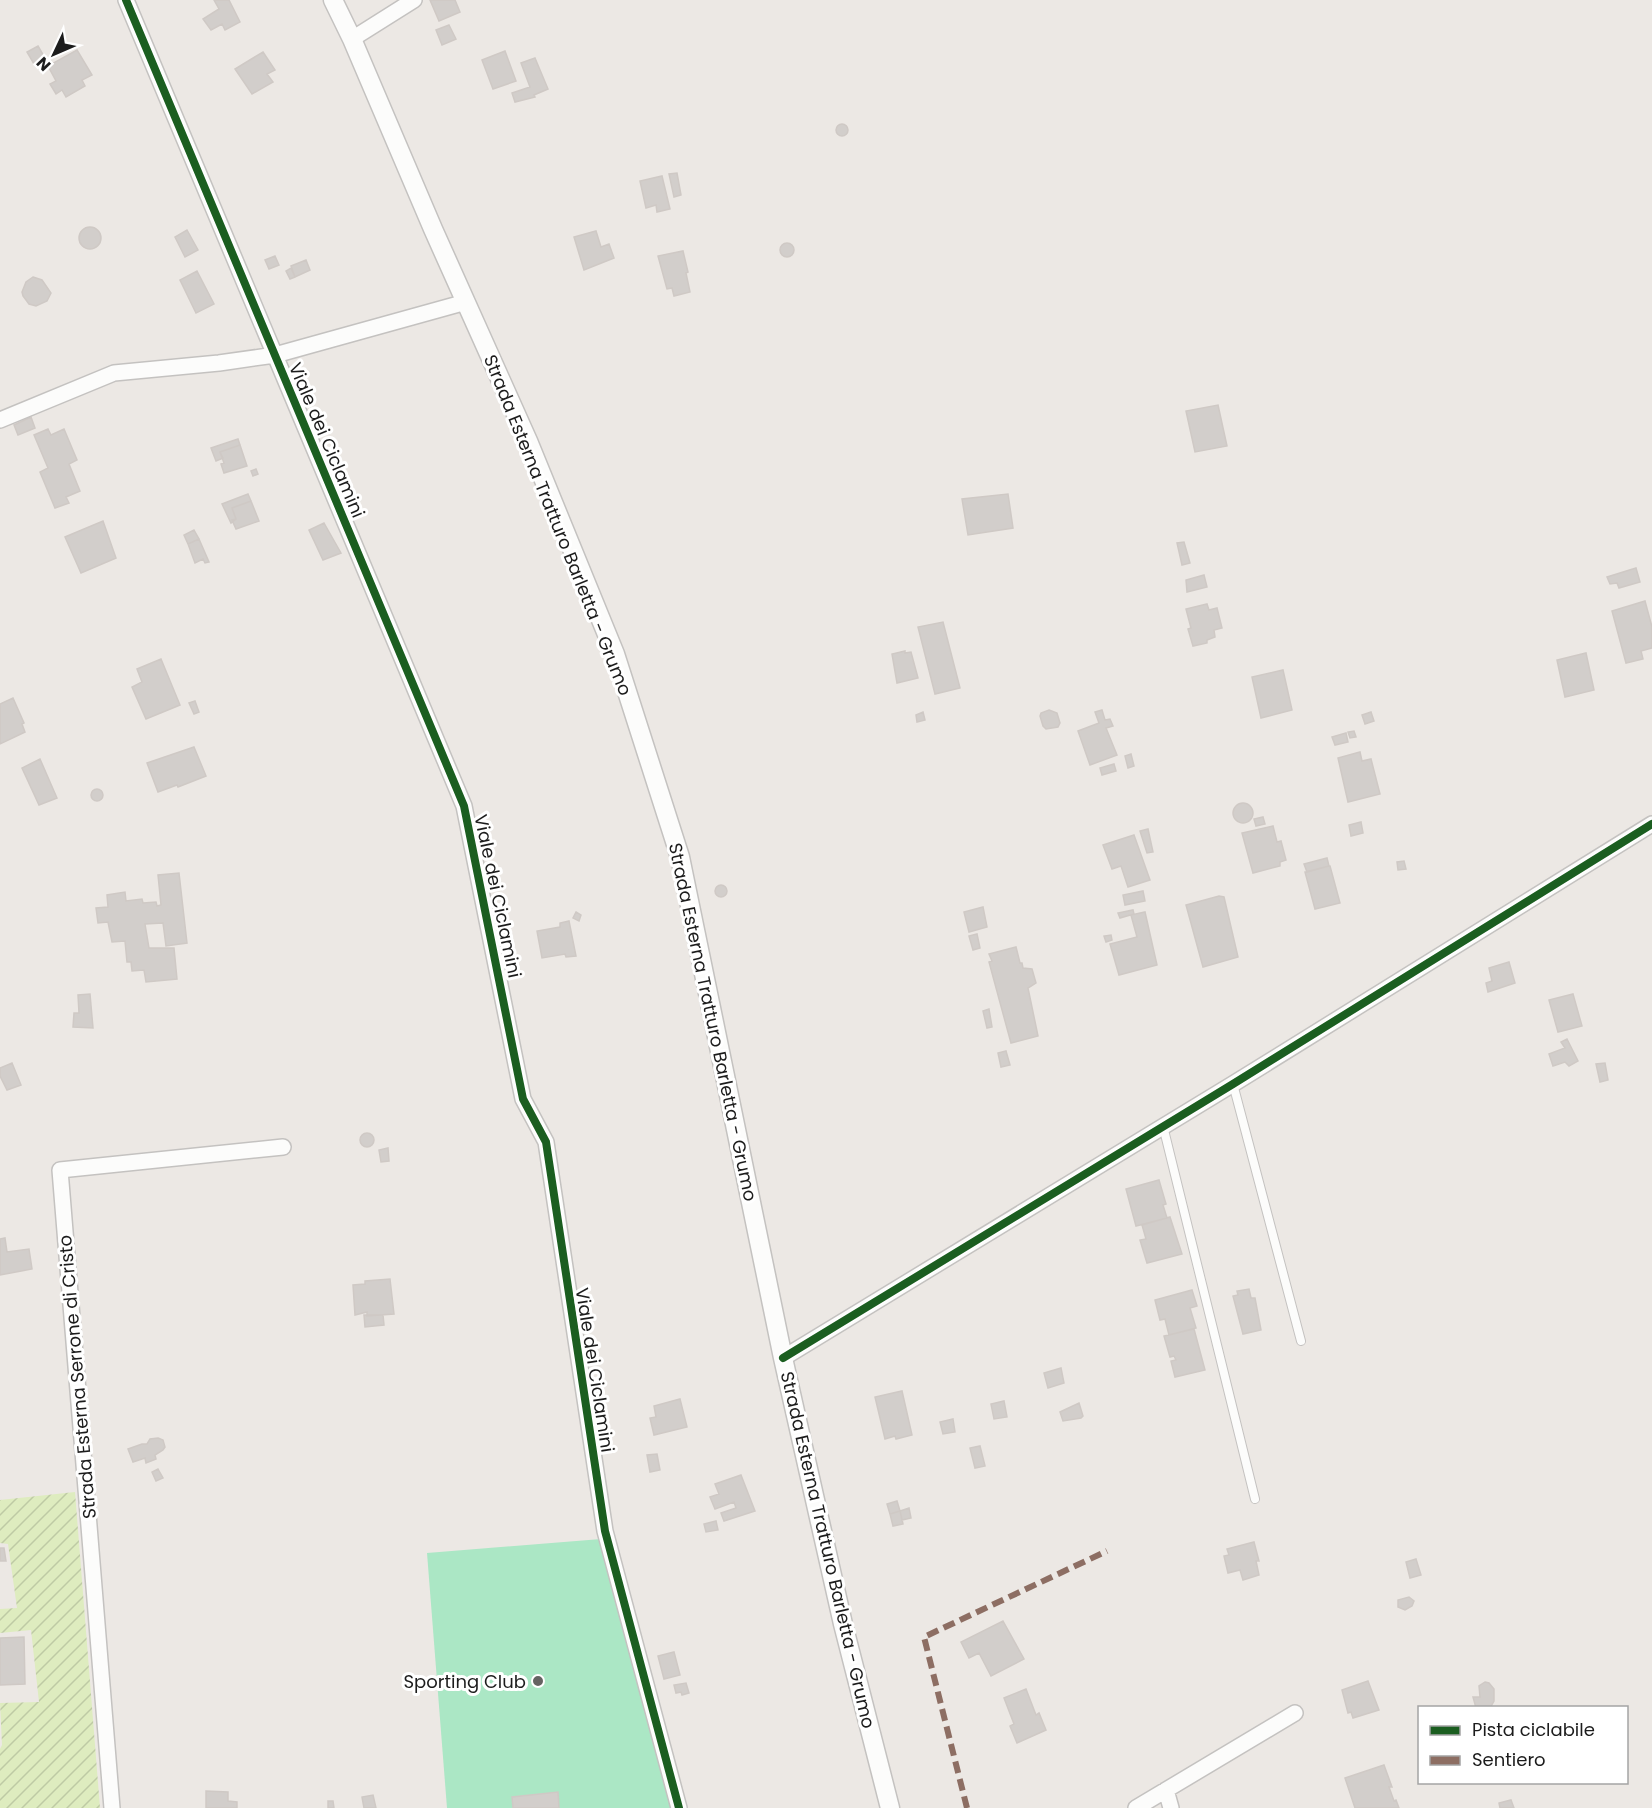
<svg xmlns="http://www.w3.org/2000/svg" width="1652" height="1808" font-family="Poppins,sans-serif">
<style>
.garden{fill:url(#garden-furrows)}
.pitch{fill:#abe7c5}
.building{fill:#d2cecb;stroke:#cfc9c5;stroke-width:1.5}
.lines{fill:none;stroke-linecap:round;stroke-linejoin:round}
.service-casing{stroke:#c4c2c0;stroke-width:10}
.minor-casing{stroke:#c4c2c0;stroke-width:18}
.tertiary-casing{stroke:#c4c2c0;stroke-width:21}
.service{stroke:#fcfcfb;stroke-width:8}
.minor{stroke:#fcfcfb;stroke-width:15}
.tertiary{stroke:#fcfcfb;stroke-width:18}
.quiet{stroke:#8d6e63;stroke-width:6;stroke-dasharray:12 6;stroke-linecap:butt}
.cycleway-casing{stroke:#fff;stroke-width:11}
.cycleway{stroke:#1b5e20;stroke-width:8}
.poi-dot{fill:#656362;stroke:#fff;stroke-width:2}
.labels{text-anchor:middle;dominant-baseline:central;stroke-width:6;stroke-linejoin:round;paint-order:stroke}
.street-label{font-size:18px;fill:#1c1c1c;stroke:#fff}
.poi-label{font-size:18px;fill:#1c1c1c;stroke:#fff;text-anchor:end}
</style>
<defs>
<pattern id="garden-furrows" width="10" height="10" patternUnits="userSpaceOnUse" patternTransform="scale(1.5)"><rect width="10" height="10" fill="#deecbf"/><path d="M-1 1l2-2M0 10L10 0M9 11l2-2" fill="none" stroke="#becaa4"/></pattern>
</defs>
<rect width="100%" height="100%" fill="#ece8e4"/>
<path class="garden" d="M75 1492 100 1808H0V1749L2 1745 0 1703 39 1702 31 1630 0 1633V1609L17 1608 8 1544 0 1543V1500Z"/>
<path class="pitch" d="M601 1539 672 1808H447L427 1553Z"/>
<path class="building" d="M214 0H229L240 22 225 30 222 24 211 30 203 19 219 9Z
M430 0H455L460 12 439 21Z
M449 25 456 39 442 45 436 30Z
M38 46 45 58 34 64 27 52Z
M77 50 92 75 82 80 85 86 66 97 62 90 56 94 50 84 56 81 48 66Z
M505 51 516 81 493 89 482 60Z
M263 52 275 70 267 74 273 82 252 94 235 69Z
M535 58 548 89 534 95 535 97 515 102 512 93 530 87 521 63Z
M836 130a6 6 0 1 1 12 0a6 6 0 1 1-12 0Z
M677 173 681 195 674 197 669 174Z
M662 176 670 209 657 212 656 205 646 208 640 181Z
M79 238a11 11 0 1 1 22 0a11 11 0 1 1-22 0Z
M187 230 198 250 185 257 175 237Z
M596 231 601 247 609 244 614 258 584 270 574 237Z
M780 250a7 7 0 1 1 14 0a7 7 0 1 1-14 0Z
M683 251 688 272 686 273 690 292 674 296 672 288 667 289 658 256Z
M275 256 279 265 269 269 265 260Z
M306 260 310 270 295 277 291 266Z
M291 268 295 277 290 279 286 271Z
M197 271 214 304 196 313 180 280Z
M33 277 42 280 51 293 47 301 36 306 29 304 23 296 22 292 26 282Z
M1218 405 1227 446 1195 452 1186 411Z
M31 417 35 428 18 435 14 425Z
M48 429 51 435 64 429 77 460 69 464 80 491 66 497 69 503 55 508 40 472 48 468 34 435Z
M238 439 240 445 220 452 223 458 216 461 211 448Z
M240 445 247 466 224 473 221 464 224 463 220 452Z
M256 469 258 474 253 476 251 471Z
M248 494 251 501 232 508 236 519 231 523 222 504Z
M1008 494 1013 528 968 535 962 499Z
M251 501 259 521 236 529 232 520 236 519 232 508Z
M103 521 116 558 81 573 65 537Z
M324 523 341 553 323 560 309 530Z
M194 530 199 539 188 544 184 535Z
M199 539 209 562 205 563 203 559 195 563 188 544Z
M1184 542 1190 563 1182 565 1177 543Z
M1636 568 1640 582 1619 588 1617 583 1610 584 1607 577Z
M1204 575 1207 587 1187 592 1186 580Z
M1645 601 1652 627V648L1641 651 1643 659 1626 663 1612 611Z
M1207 604 1209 610 1217 608 1222 628 1214 630 1215 637 1207 640V643L1193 646 1188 629 1191 628 1186 609Z
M943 622 960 688 935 694 918 627Z
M905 651V653L911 652 918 678 897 683 892 654Z
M1586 653 1594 690 1565 697 1557 660Z
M161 659 180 705 146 719 132 687 142 682 137 669Z
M1283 670 1292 710 1261 718 1252 677Z
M13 698 24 723 22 724 25 732 0 744V704Z
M195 701 199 712 194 714 189 703Z
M1049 710 1057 713 1060 723 1058 727 1046 729 1043 726 1040 716 1041 713Z
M1102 710 1105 720 1110 719 1113 726 1106 728 1117 755 1090 765 1078 731 1099 723 1095 712Z
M923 712 925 720 917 722 916 715Z
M1371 712 1374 721 1365 724 1362 715Z
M1354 731 1356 737 1350 738 1348 732Z
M1346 733 1348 742 1335 745 1332 737Z
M194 747 206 776 178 787 177 785 158 792 147 763Z
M1360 752 1362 761 1371 759 1380 794 1348 802 1338 758Z
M1131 754 1134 766 1128 768 1125 756Z
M40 759 57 798 39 805 22 768Z
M1114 764 1116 771 1102 775 1100 768Z
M91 795a6 6 0 1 1 12 0a6 6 0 1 1-12 0Z
M1233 813a10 10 0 1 1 20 0a10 10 0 1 1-20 0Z
M1263 817 1265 824 1256 826 1254 819Z
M1361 822 1363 833 1351 836 1349 825Z
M1273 826 1277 842 1281 841 1286 860 1280 862V866L1253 873 1242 833Z
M1148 829 1153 852 1147 853 1140 831Z
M1134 835 1150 880 1128 887 1121 866 1112 869 1103 845Z
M1327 858 1329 866 1307 872 1304 864Z
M1404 861 1406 869 1398 870 1397 862Z
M1329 866H1330L1340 903 1315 909 1305 872Z
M179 873 187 943 166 946 163 923 145 924 149 948H174L177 979 146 982 144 970 132 971 131 962H127L125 941 112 942 108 922 98 923 96 908 108 907 107 895 125 892 126 901 142 899 143 903 156 902 157 906 161 905 158 875Z
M715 891a6 6 0 1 1 12 0a6 6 0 1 1-12 0Z
M1143 891 1145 901 1125 905 1123 895Z
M1219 896 1224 897 1238 957 1203 967 1186 905Z
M983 907 987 927 969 932 964 912Z
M1133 910 1134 914 1120 918 1118 913Z
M576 912 581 915 579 921 573 918Z
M1145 912 1157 965 1119 975 1110 944 1137 937 1131 915Z
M569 921 576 956 566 957 565 954 542 958 537 931 560 927V923Z
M977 934 980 948 973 950 969 936Z
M1111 935 1112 940 1106 942 1104 936Z
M1016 947 1020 963H1022L1023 968 1032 969 1036 983 1028 988 1038 1036 1011 1043 989 962 992 961 989 954Z
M1509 962 1515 983 1488 992 1486 983 1492 981 1489 968Z
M90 994 93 1028 73 1027 74 1013H79L78 995Z
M1573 994 1582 1026 1558 1032 1549 1000Z
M989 1009 992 1027 987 1028 983 1011Z
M1567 1039 1578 1061 1569 1066 1565 1062 1553 1066 1549 1054 1565 1048 1561 1042Z
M1006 1051 1010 1065 1001 1067 998 1053Z
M12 1063 21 1085 7 1090 0 1076V1068Z
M1605 1063 1608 1080 1600 1082 1596 1064Z
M360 1140a7 7 0 1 1 14 0a7 7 0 1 1-14 0Z
M388 1148 389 1161 381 1162 379 1150Z
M1159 1180 1166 1204 1163 1205 1167 1218 1136 1226 1126 1189Z
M1170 1217 1182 1254 1147 1263 1140 1240 1146 1239 1142 1225Z
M5 1238 7 1252 29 1249 32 1269 0 1275V1239Z
M390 1279 394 1314 367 1316V1312L355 1315 353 1285 365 1284V1281Z
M1249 1289 1251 1298H1255L1261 1330 1243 1334 1233 1296 1238 1295 1237 1291Z
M1192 1290 1197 1306 1190 1308 1196 1328 1169 1335 1165 1319 1160 1320 1155 1300Z
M364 1315H383L384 1325 365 1327Z
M1194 1329 1205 1370 1175 1377 1171 1361 1176 1360 1174 1356 1170 1357 1164 1336Z
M1061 1368 1064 1383 1048 1388 1044 1373Z
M902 1391 912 1435 896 1439 895 1436 885 1439 875 1397Z
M680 1399 687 1427 654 1435 650 1418 656 1417 654 1406Z
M1004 1401 1007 1417 994 1419 991 1404Z
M1079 1403 1083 1416 1081 1418 1063 1421 1060 1412Z
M953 1419 955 1432 943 1434 940 1422Z
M158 1438 163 1440 165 1447 163 1450 155 1455 156 1459 146 1463 145 1458 133 1462 128 1449 142 1444H147L150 1439Z
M980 1446 985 1466 975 1468 970 1448Z
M657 1454 660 1470 650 1472 647 1455Z
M158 1469 163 1478 156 1481 152 1472Z
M741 1475 755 1511 724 1521 721 1513 736 1508 734 1502 715 1509 710 1497 719 1494 715 1484Z
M897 1501 900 1511 890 1514 887 1504Z
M909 1508 911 1518 902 1520 900 1511Z
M900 1511 903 1524 893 1526 890 1514Z
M716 1521 718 1530 706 1532 704 1524Z
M1254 1542 1259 1561H1256L1259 1575 1243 1580 1240 1570 1228 1573 1224 1556 1229 1555 1227 1549Z
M0 1548H4L6 1561H0Z
M1416 1559 1421 1575 1410 1578 1406 1562Z
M1409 1597 1414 1601 1412 1606 1405 1610 1398 1607V1600Z
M1003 1621 1024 1659 991 1676 979 1653 969 1658 961 1642Z
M24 1637 25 1684 0 1685V1638Z
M674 1652 680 1675 664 1679 658 1656Z
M1368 1681 1379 1710 1353 1718 1351 1712 1348 1713 1342 1690Z
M1485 1682 1489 1683 1494 1689V1701L1490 1708H1476L1473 1697H1480L1479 1686Z
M686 1683 689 1693 682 1695 681 1692 676 1693 674 1685Z
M1026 1689 1036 1715 1039 1713 1046 1730 1017 1743 1010 1726 1014 1724 1004 1698Z
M1384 1765 1392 1787H1389L1394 1801 1396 1800 1399 1808H1355L1345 1778Z
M206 1791 228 1792V1801L237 1802V1808H206Z
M558 1792 559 1808H513L512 1797Z
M373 1795 376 1808H364L362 1797Z
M1511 1800 1514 1808H1500L1499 1803Z
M328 1801H333L334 1808H328Z"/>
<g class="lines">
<g class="service-casing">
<path id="service" d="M1233 1084 1301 1341
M1163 1126 1255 1499"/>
</g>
<g class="minor-casing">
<path id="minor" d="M126 0 464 806 523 1099 546 1142 605 1531 679 1808
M352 39 414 0
M0 420 114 373 219 363 275 355 466 302
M783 1358 1233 1084 1652 824
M1166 1790 1171 1808
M112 1808 60 1170 283 1147
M1136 1808 1295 1713"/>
</g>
<g class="tertiary-casing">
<path id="tertiary" d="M333 0 352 39 433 229 528 441 615 654 680 857 783 1358 843 1624 890 1808"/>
</g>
<use href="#service" class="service"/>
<use href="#minor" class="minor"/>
<use href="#tertiary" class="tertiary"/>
<path class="quiet" d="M967 1808 924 1637 1107 1551"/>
<g class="cycleway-casing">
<path id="cycleway" d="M126 0 464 806 523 1099 546 1142 605 1531 679 1808
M783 1358 1233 1084 1652 824"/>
</g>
<use href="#cycleway" class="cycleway"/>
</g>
<circle class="poi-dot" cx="538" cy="1681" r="6"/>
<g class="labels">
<g class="street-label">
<text transform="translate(327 440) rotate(67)">Viale dei Ciclamini</text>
<text transform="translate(558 525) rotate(68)">Strada Esterna Tratturo Barletta - Grumo</text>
<text transform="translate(498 896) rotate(78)">Viale dei Ciclamini</text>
<text transform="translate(713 1022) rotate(78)">Strada Esterna Tratturo Barletta - Grumo</text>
<text transform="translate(595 1370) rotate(81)">Viale dei Ciclamini</text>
<text transform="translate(77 1377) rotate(-95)">Strada Esterna Serrone di Cristo</text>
<text transform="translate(828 1550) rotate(77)">Strada Esterna Tratturo Barletta - Grumo</text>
</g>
<g class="poi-label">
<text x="526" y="1681">Sporting Club</text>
</g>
</g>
<rect x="1418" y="1706" width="210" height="78" fill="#ffffff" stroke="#a4a4a4" stroke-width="1.5"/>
<rect x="1430" y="1726" width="30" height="9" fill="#1b5e20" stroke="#a4a4a4" stroke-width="1.5"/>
<text x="1472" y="1736" font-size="18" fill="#1c1c1c">Pista ciclabile</text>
<rect x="1430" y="1756" width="30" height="9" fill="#8d6e63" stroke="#a4a4a4" stroke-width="1.5"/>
<text x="1472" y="1766" font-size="18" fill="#1c1c1c">Sentiero</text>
<g transform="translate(54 54) rotate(226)" stroke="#ffffff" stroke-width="4.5" paint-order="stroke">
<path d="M0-4.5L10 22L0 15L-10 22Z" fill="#1c1c1c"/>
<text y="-9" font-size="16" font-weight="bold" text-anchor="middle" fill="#1c1c1c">N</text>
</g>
</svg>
